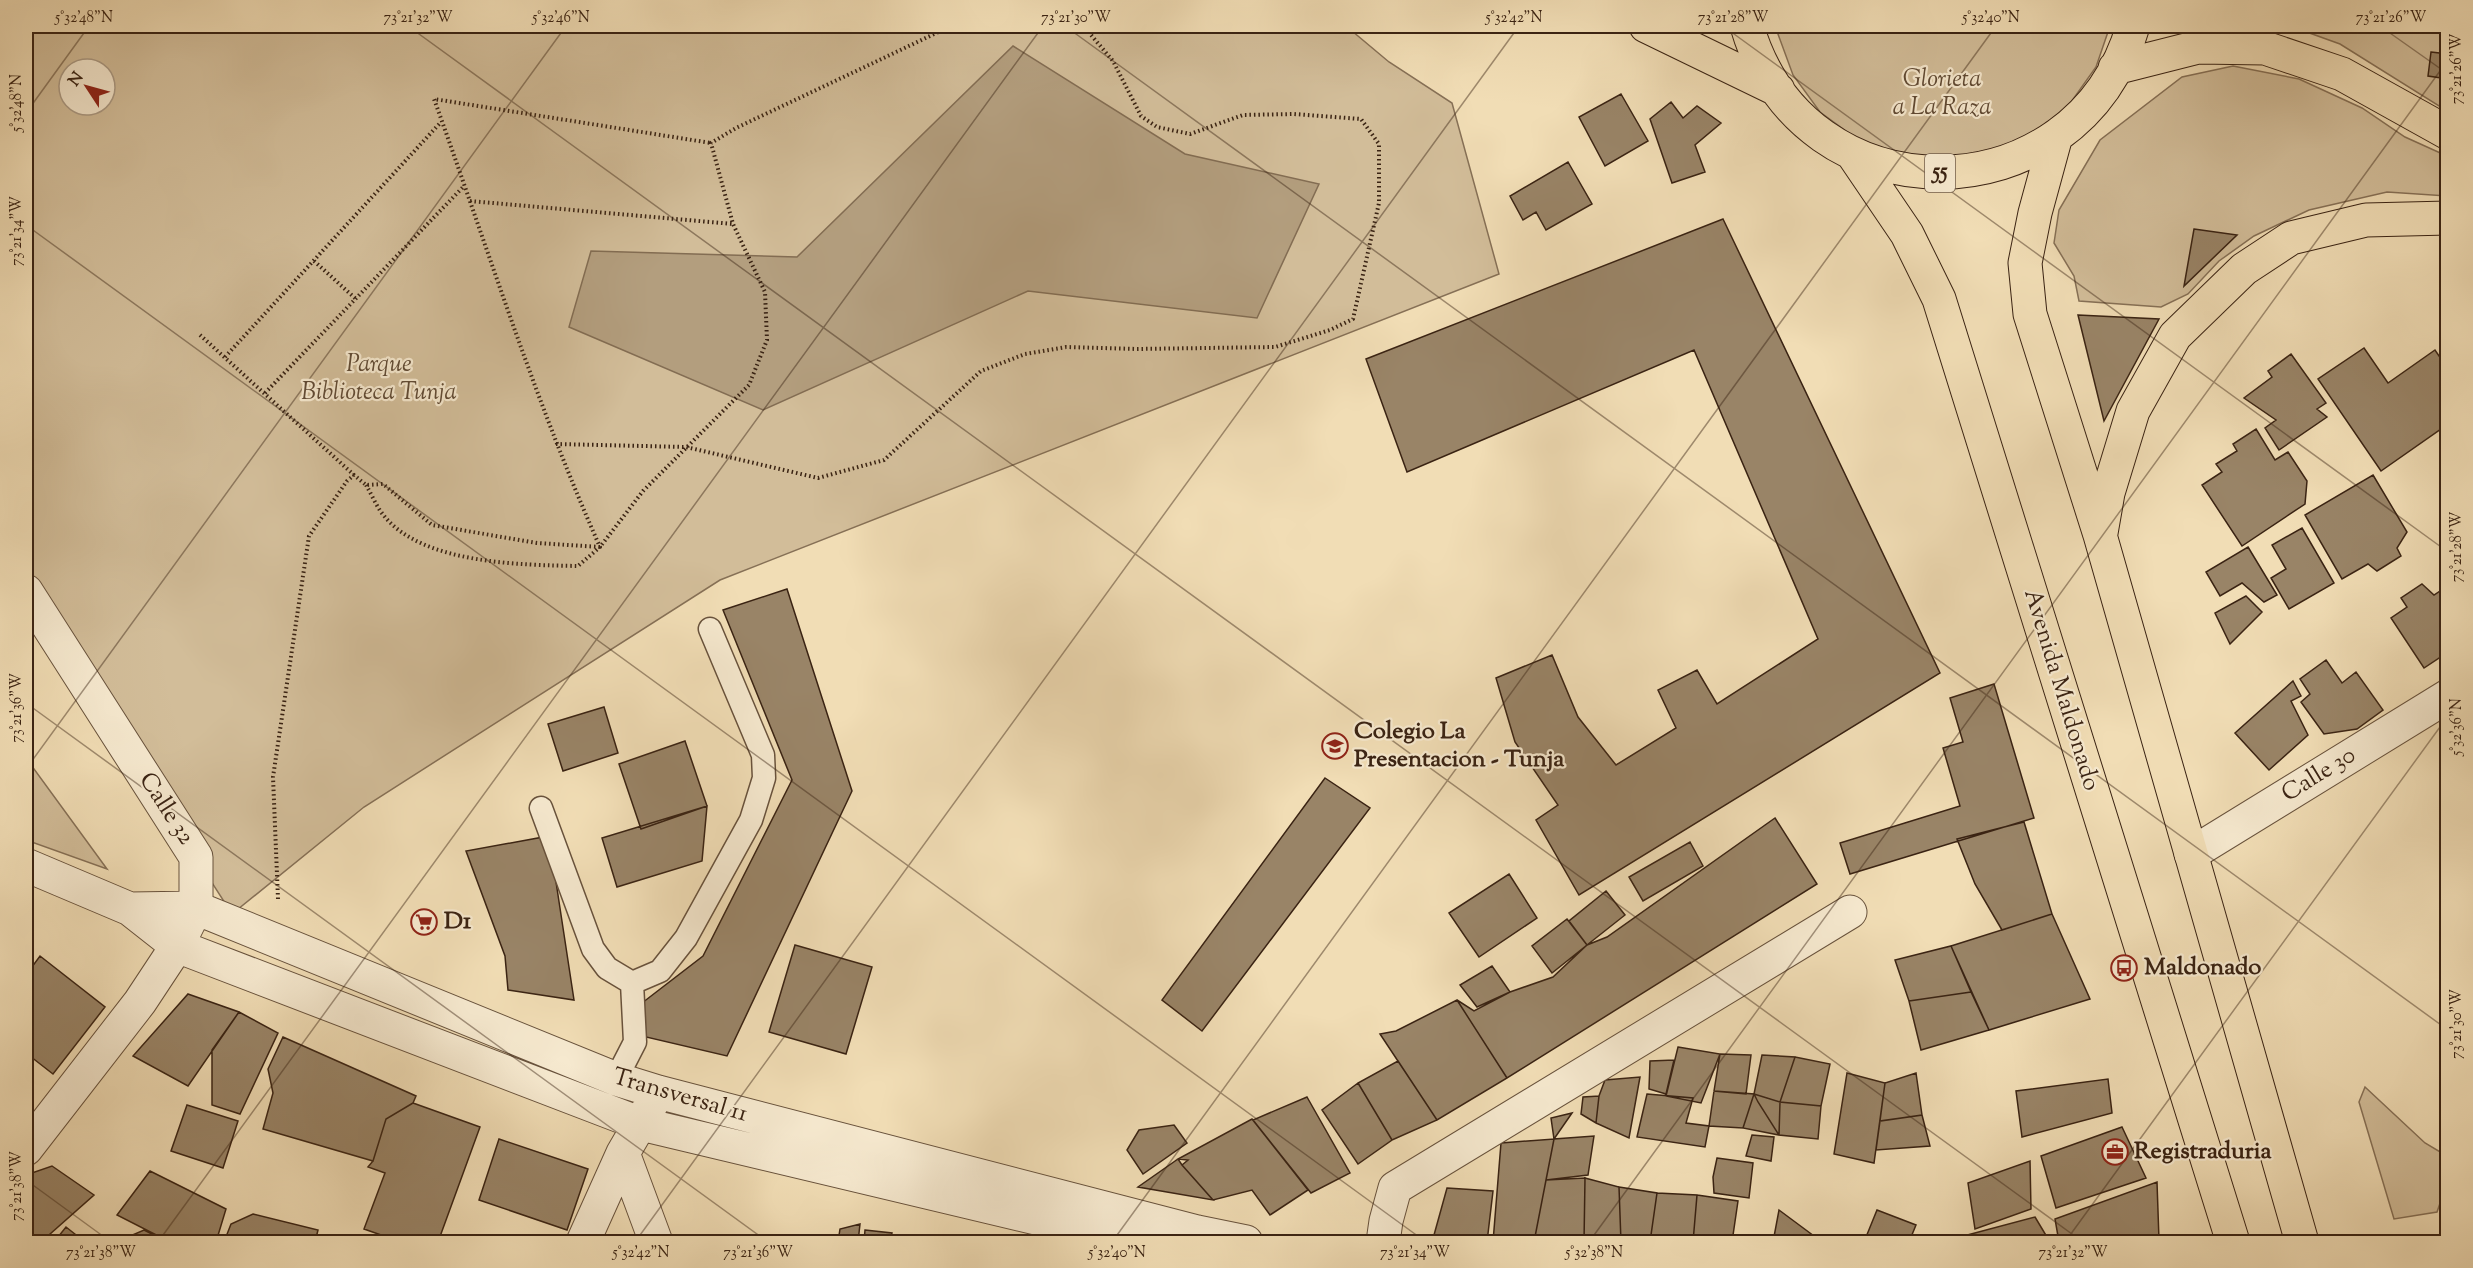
<svg xmlns="http://www.w3.org/2000/svg" width="2473" height="1268" font-family="'Sorts Mill Goudy',serif">
<style>
.green{fill:#d2bd99;stroke:#867056;stroke-width:1.5;fill-rule:evenodd}
.water{fill:#b39e7e;stroke:#836d53;stroke-width:1.5}
.building{fill:#998467;stroke:#3a2313;stroke-width:1.5}
.lines{fill:none;stroke-linecap:round;stroke-linejoin:round}
.lane-casing{stroke:#68523c;stroke-width:25}
.street-casing{stroke:#68523c;stroke-width:35}
.primary-casing{stroke:#3a2313;stroke-width:35}
.path{stroke:#3a2313;stroke-width:4;stroke-dasharray:1.5 3;stroke-linecap:butt}
.lane{stroke:#f6e9cf;stroke-width:22}
.street{stroke:#f6e9cf;stroke-width:33}
.primary{stroke:#f1ddb5;stroke-width:33}
.ticks{fill:none;stroke:#3a2313;stroke-width:1.5;stroke-opacity:0.45}
.labels{text-anchor:middle;dominant-baseline:central;stroke-width:4.5;stroke-linejoin:round;paint-order:stroke}
.shield{fill:#f6e9cf;stroke:#725e4b;stroke-width:1.5}
.shield-label{font-size:22px;font-weight:bold;fill:#3a2313}
.park-label{font-size:24px;font-style:italic;fill:#604a34;stroke:#f6e9cf}
.street-label{font-size:24px;fill:#3a2313;stroke:#f6e9cf}
.poi-label{font-size:24px;font-weight:bold;fill:#3a2313;stroke:#f6e9cf;text-anchor:start}
.neatline{fill:none;stroke:#3a2313;stroke-width:2}
.ticks-label{font-size:15px;text-anchor:middle;fill:#3a2313}
</style>
<rect width="100%" height="100%" fill="#f1ddb5"/>
<filter id="stains"><feTurbulence type="fractalNoise" baseFrequency=".00333" numOctaves="4"/><feColorMatrix values="0 0 0 0 .2 0 0 0 0 .09 0 0 0 0 .02 0 0 0 .5 -.17"/></filter>
<radialGradient id="worn" r=".72"><stop offset=".6" stop-color="#630" stop-opacity="0"/><stop offset="1" stop-color="#630" stop-opacity=".3"/></radialGradient>
<path class="green" d="M26 26H1346L1389 62 1452 103 1499 274 720 580 364 807 232 914 26 593ZM69 69H105V105H69Z
M1775 26H2110L2096 67 2069 105 2033 135 1991 154 1899 157 1857 139 1820 112 1793 75Z
M2172 26H2231L2215 28 2186 38Z
M2290 26H2447V111L2340 44Z
M2233 66 2299 79 2362 108 2405 137 2447 156V196L2387 192 2309 210 2254 236 2219 261 2188 294 2161 307 2079 301 2074 276 2054 243 2059 210 2100 140 2182 77Z
M26 758 107 869 26 840Z
M2365 1087 2425 1143 2442 1153 2447 1167V1183L2437 1212 2394 1219 2359 1102Z"/>
<path class="water" d="M1013 46 1185 154 1319 184 1257 318 1028 291 763 410 569 327 591 251 797 257Z"/>
<path class="building" d="M2431 52 2448 54V79L2428 76Z
M1621 94 1648 141 1605 166 1579 117Z
M1671 102 1683 118 1697 106 1721 123 1695 145 1705 172 1672 183 1650 119Z
M1568 162 1592 204 1546 230 1536 212 1523 220 1510 196Z
M1723 219 1940 673 1579 895 1536 820 1558 805 1515 742 1496 678 1552 655 1578 717 1616 765 1676 728 1658 690 1697 670 1717 704 1818 639 1694 350 1407 472 1366 359Z
M2194 229 2237 235 2184 286Z
M2078 315 2159 319 2104 421Z
M2364 348 2388 383 2435 350 2448 369V424L2381 471 2318 379Z
M2291 354 2326 403 2317 409 2327 417 2279 450 2265 428 2276 420 2244 398 2272 377 2268 371Z
M2256 429 2275 460 2288 452 2307 481 2305 504 2242 546 2202 485 2222 472 2216 464 2237 451 2233 444Z
M2373 475 2407 532 2397 548 2401 556 2377 571 2368 564 2342 579 2305 515Z
M2302 528 2334 583 2289 609 2271 578 2286 569 2272 545Z
M2248 547 2277 595 2264 602 2242 583 2220 596 2206 572Z
M2422 584 2434 595 2446 587 2448 590V652L2424 668 2391 618 2407 607 2401 598Z
M787 589 852 791 727 1056 646 1037 642 1003 703 956 792 780 723 610Z
M2246 596 2262 612 2230 644 2215 613Z
M2326 660 2342 683 2356 672 2383 710 2357 729 2324 734 2301 702 2310 694 2300 679Z
M2293 681 2301 696 2291 701 2308 735 2269 770 2235 733Z
M1994 684 2034 818 1850 874 1840 843 1960 806 1943 748 1963 742 1950 698Z
M604 707 618 753 563 771 548 724Z
M685 741 707 806 641 829 619 764Z
M1325 778 1370 808 1202 1031 1162 1000Z
M707 806 702 861 617 887 602 838Z
M1775 818 1817 884 1507 1078 1457 1000 1474 1011 1510 992 1553 977 1587 945 1607 937Z
M2024 822 2052 914 2002 930 1975 884 1957 839Z
M549 836 574 1000 508 990 505 956 466 851Z
M1690 842 1703 866 1643 901 1629 877Z
M1509 874 1537 918 1479 957 1449 913Z
M1606 891 1625 915 1587 945 1569 921Z
M2052 914 2090 999 1989 1030 1951 946Z
M1567 919 1587 945 1552 973 1532 946Z
M795 945 872 967 846 1054 769 1032Z
M1951 946 1971 992 1909 1001 1895 960Z
M40 956 105 1007 53 1074 26 1053V975Z
M1492 966 1510 992 1477 1007 1460 985Z
M1971 992 1989 1030 1921 1050 1909 1001Z
M188 994 239 1012 188 1086 133 1056Z
M1457 1000 1507 1078 1437 1120 1380 1034 1396 1031Z
M239 1012 278 1033 240 1114 212 1105V1050Z
M283 1037 416 1096 413 1103 386 1119 373 1161 263 1129 273 1093 268 1069Z
M1678 1047 1720 1054 1701 1103 1666 1096Z
M1720 1054 1751 1055 1746 1094 1714 1091Z
M1762 1055 1795 1057 1780 1102 1754 1094Z
M1795 1057 1830 1064 1821 1106 1780 1102Z
M1674 1060 1666 1094 1649 1089 1650 1061Z
M1398 1061 1437 1120 1392 1140 1358 1083Z
M1847 1073 1885 1083 1874 1163 1834 1154Z
M1916 1073 1922 1115 1880 1121 1885 1083Z
M1640 1077 1629 1138 1596 1123 1599 1096 1605 1080Z
M2108 1079 2112 1113 2022 1137 2016 1091Z
M1358 1083 1392 1140 1358 1164 1322 1110Z
M1714 1091 1754 1094 1743 1128 1709 1126Z
M1647 1094 1693 1098 1686 1123 1709 1126 1705 1147 1637 1137Z
M1754 1094 1758 1102 1779 1135 1743 1128Z
M1754 1094 1780 1102 1779 1135 1743 1128Z
M1599 1096 1596 1123 1581 1114 1583 1097Z
M1307 1097 1350 1173 1311 1193 1253 1120Z
M1780 1102 1821 1106 1818 1139 1779 1135Z
M413 1103 480 1127 438 1242H401L364 1229 385 1173 368 1167 373 1161 386 1119Z
M187 1105 238 1121 223 1168 171 1151Z
M1572 1113 1554 1139 1551 1118Z
M1922 1115 1930 1146 1876 1150 1880 1121Z
M1252 1119 1308 1190 1270 1215 1252 1190 1213 1200 1182 1165 1188 1160 1178 1159Z
M1174 1125 1187 1143 1143 1174 1127 1150 1139 1130Z
M2122 1127 2146 1178 2056 1208 2041 1156Z
M1752 1135 1774 1137 1771 1161 1746 1156Z
M1594 1136 1588 1175 1546 1180 1554 1139Z
M499 1139 588 1169 567 1230 479 1200Z
M1554 1139 1534 1242H1493L1501 1143Z
M1717 1158 1753 1163 1749 1198 1714 1193 1713 1177Z
M1178 1159 1182 1165 1213 1200 1138 1187Z
M2030 1161 2031 1209 1975 1229 1968 1183Z
M52 1166 94 1195 41 1242H26V1175Z
M150 1171 226 1209 216 1242H170L117 1215Z
M1585 1178 1584 1242H1534L1546 1180Z
M1585 1178 1619 1187 1621 1242H1584Z
M2157 1182 2159 1240 2154 1242H2059L2055 1219Z
M1619 1187 1657 1193 1650 1242H1621Z
M1447 1188 1493 1191 1487 1242H1468L1434 1235Z
M1657 1193 1697 1195 1693 1242H1650Z
M1697 1195 1738 1201 1732 1242H1693Z
M1779 1210 1822 1242H1773Z
M1877 1210 1916 1225 1909 1242H1864Z
M253 1214 318 1230 315 1242H224L231 1224Z
M2035 1217 2050 1242H1941Z
M860 1224 858 1242H838L840 1229Z
M66 1227 85 1242H54Z
M144 1230 168 1242H119L121 1240Z
M865 1230 892 1233 890 1242H864Z"/>
<g class="lines">
<g class="lane-casing">
<path id="lane" d="M541 808 593 949 607 968 632 983 660 971 686 938 751 820 764 778 763 755 710 629
M616 1079 635 1042 632 983"/>
</g>
<g class="street-casing">
<path id="street" d="M26 591 196 857V908L177 946 140 1002 26 1149
M2191 854 2448 696
M26 865 130 909 177 946 641 1124 1137 1242
M130 909 196 908 616 1079 658 1092 1197 1232 1246 1242
M623 1153 656 1242
M583 1242 623 1153 651 1105
M1383 1242 1386 1221 1395 1188 1850 912"/>
</g>
<g class="primary-casing">
<path id="primary" d="M1646 26 1778 90
M1747 26C1803 222 2077 220 2133 26
M2115 68 2198 47 2265 48 2342 74 2448 133
M2056 136 2035 213 2025 263 2030 314 2100 535 2302 1242
M1852 153 1907 234 1939 299 2233 1242
M2101 533 2108 493 2133 411 2175 336 2244 269 2291 238 2366 220 2448 218"/>
</g>
<path class="path" d="M470 201 733 224
M314 261 356 299
M200 335 354 475
M225 357 441 122
M265 393 464 186
M556 444 686 447 818 478 884 460 981 371 1025 354 1066 347 1137 349 1275 347 1330 330 1353 319 1379 203V144L1361 119 1294 114 1243 115 1190 134 1157 127 1141 116 1113 61 1086 29 1063 26H1023
M366 485C372 495 377 508 385 517 424 564 522 565 578 566L600 547C535 401 488 249 434 99L711 143
M278 899 273 777 309 536 347 481 354 475 366 485 383 484 432 525 537 543 600 547 643 491 749 385 767 340 765 292 733 224 711 143 736 128 951 26"/>
<use href="#lane" class="lane"/>
<use href="#street" class="street"/>
<use href="#primary" class="primary"/>
</g>
<path class="ticks" d="M408 26 2083 1242M1065 26 2448 1030M1723 26 2448 552M2380 26 2448 74M26 113 89 26M26 225 1426 1242M26 703 768 1242M26 769 566 26M26 1180 111 1242M158 1242 1043 26M635 1242 1519 26M1112 1242 1996 26M1589 1242 2448 60M2065 1242 2448 716"/>
<defs>
<g id="school-ring" transform="scale(1.35)"><circle r="9.5" fill="#f6e9cf" stroke="#8f2418" stroke-width="1.5"/><path d="M0-5L7-2L0 1L-7-2ZM-4 1L0 2.5L4 1V4Q0 6-4 4Z" fill="#8f2418"/></g>
<g id="supermarket-ring" transform="scale(1.35)"><circle r="9.5" fill="#f6e9cf" stroke="#8f2418" stroke-width="1.5"/><path d="M-6-5.5h2.5l.6 2H6L4.5 2H-2.5L-4.4-4H-6ZM-1.5 3.2a1.3 1.3 0 1 0 .1 0ZM3 3.2a1.3 1.3 0 1 0 .1 0Z" fill="#8f2418"/></g>
<g id="bus-ring" transform="scale(1.35)"><circle r="9.5" fill="#f6e9cf" stroke="#8f2418" stroke-width="1.5"/><path d="M-5-6H5V4H4V6H2V4H-2V6H-4V4H-5ZM-3.5-4V0h7V-4ZM-3.5 1.2v1.5H-2V1.2ZM2 1.2v1.5H3.5V1.2Z" fill="#8f2418"/></g>
<g id="office-ring" transform="scale(1.35)"><circle r="9.5" fill="#f6e9cf" stroke="#8f2418" stroke-width="1.5"/><path d="M-6-3h4V-5.5h4V-3h4V5H-6ZM-1-4.5V-3h2v-1.5ZM-6 0V1H6V0Z" fill="#8f2418"/></g>
</defs>
<g fill-rule="evenodd">
<use href="#school-ring" x="1335" y="746"/>
<use href="#supermarket-ring" x="424" y="922"/>
<use href="#bus-ring" x="2124" y="968"/>
<use href="#office-ring" x="2115" y="1152"/>
</g>
<g class="labels">
<rect class="shield" x="1925" y="154" width="30" height="38" rx="4.5"/>
<g class="shield-label">
<text x="1940" y="173">55</text>
</g>
<g class="park-label">
<text x="1942" y="80">Glorieta<tspan x="1942" dy="28">a La Raza</tspan></text>
<text x="379" y="365">Parque<tspan x="379" dy="28">Biblioteca Tunja</tspan></text>
</g>
<g class="street-label">
<text transform="translate(2061 690) rotate(73)">Avenida Maldonado</text>
<text transform="translate(2319 775) rotate(-32)">Calle 30</text>
<text transform="translate(166 809) rotate(57)">Calle 32</text>
<text transform="translate(680 1096) rotate(16)">Transversal 11</text>
</g>
<g class="poi-label">
<text x="1354" y="732">Colegio La<tspan x="1354" dy="28">Presentacion - Tunja</tspan></text>
<text x="444" y="922">D1</text>
<text x="2144" y="968">Maldonado</text>
<text x="2134" y="1152">Registraduria</text>
</g>
</g>
<rect width="2473" height="1268" fill="none" stroke="#f1ddb5" stroke-width="66"/>
<g transform="translate(87 87) rotate(306)"><circle r="28" fill="#f6e9cf" stroke="#ab9a84" stroke-width="1.5"/>
<path d="M0-4.5L10 22L0 15L-10 22Z" fill="#8f2418"/>
<text y="-9" font-size="16" font-weight="bold" text-anchor="middle" fill="#3a2313">N</text>
</g>
<rect x="33" y="33" width="2407" height="1202" class="neatline"/>
<g class="ticks-label">
<text x="84" y="22">5°32'48"N</text>
<text x="418" y="22">73°21'32"W</text>
<text x="561" y="22">5°32'46"N</text>
<text x="1076" y="22">73°21'30"W</text>
<text x="1514" y="22">5°32'42"N</text>
<text x="1733" y="22">73°21'28"W</text>
<text x="1991" y="22">5°32'40"N</text>
<text x="2391" y="22">73°21'26"W</text>
<text transform="translate(2456 69) rotate(-90)" y="5">73°21'26"W</text>
<text transform="translate(16 103) rotate(-90)" y="5">5°32'48"N</text>
<text transform="translate(16 231) rotate(-90)" y="5">73°21'34"W</text>
<text transform="translate(2456 547) rotate(-90)" y="5">73°21'28"W</text>
<text transform="translate(16 708) rotate(-90)" y="5">73°21'36"W</text>
<text transform="translate(2456 727) rotate(-90)" y="5">5°32'36"N</text>
<text transform="translate(2456 1024) rotate(-90)" y="5">73°21'30"W</text>
<text transform="translate(16 1186) rotate(-90)" y="5">73°21'38"W</text>
<text x="101" y="1257">73°21'38"W</text>
<text x="641" y="1257">5°32'42"N</text>
<text x="758" y="1257">73°21'36"W</text>
<text x="1117" y="1257">5°32'40"N</text>
<text x="1415" y="1257">73°21'34"W</text>
<text x="1594" y="1257">5°32'38"N</text>
<text x="2073" y="1257">73°21'32"W</text>
</g>
<rect width="100%" height="100%" filter="url(#stains)"/>
<rect width="100%" height="100%" fill="url(#worn)"/>
</svg>
